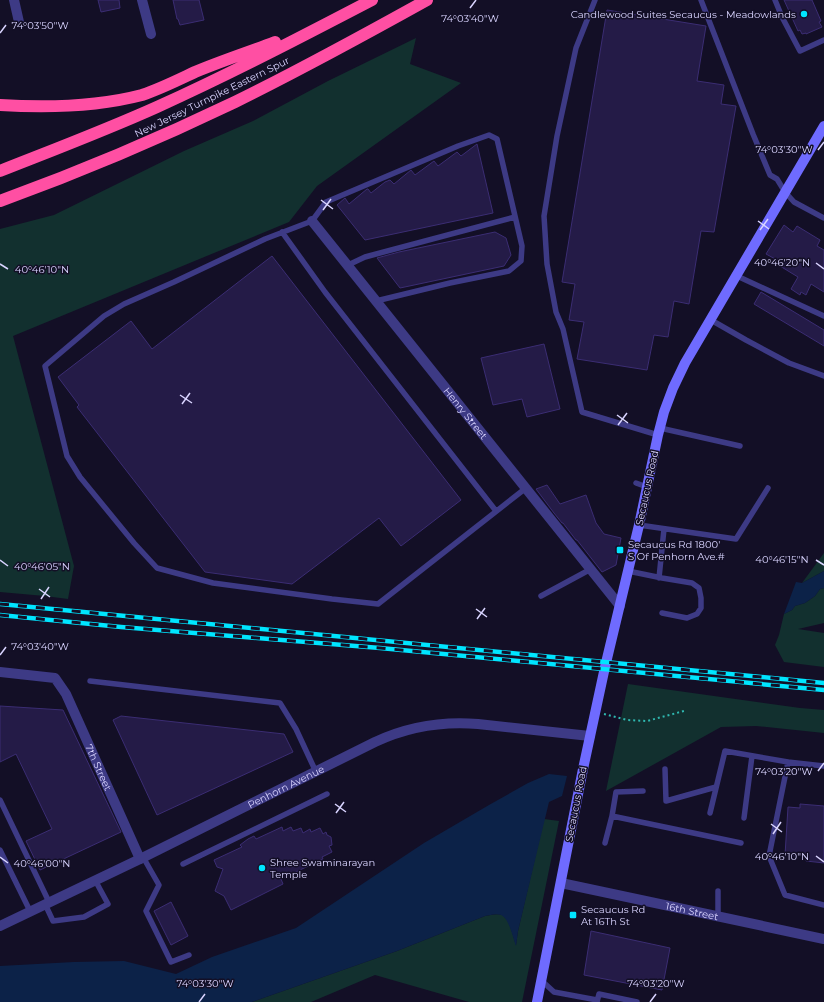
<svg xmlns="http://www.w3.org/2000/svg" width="824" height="1002" font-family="Montserrat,sans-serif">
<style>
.green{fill:#12302f}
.water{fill:#0c2248}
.building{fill:#241b47;stroke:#3b2d73}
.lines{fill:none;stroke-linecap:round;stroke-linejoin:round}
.path{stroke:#2fb8b0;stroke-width:2;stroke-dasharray:2 3;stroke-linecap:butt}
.lane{stroke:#3d3a85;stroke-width:5.5}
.street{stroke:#3d3a85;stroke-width:10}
.secondary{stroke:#6f6bff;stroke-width:10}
.highway{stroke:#ff4fa3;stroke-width:12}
.rail-casing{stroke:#00e5ff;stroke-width:4.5}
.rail{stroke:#130f26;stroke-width:3;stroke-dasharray:9;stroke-linecap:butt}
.ticks{fill:none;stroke:#d9d4ff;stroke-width:1.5}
.poi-dot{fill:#00e5ff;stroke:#130f26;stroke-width:1.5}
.labels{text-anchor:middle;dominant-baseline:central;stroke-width:3;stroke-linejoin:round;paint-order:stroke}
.poi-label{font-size:10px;fill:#d9d4ff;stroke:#130f26;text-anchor:start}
.street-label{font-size:10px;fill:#d9d4ff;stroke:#130f26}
.ticks-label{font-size:10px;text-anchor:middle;fill:#d9d4ff;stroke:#130f26;stroke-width:3;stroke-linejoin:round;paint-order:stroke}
</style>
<rect width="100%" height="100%" fill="#130f26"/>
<path class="green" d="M416 38 410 64 461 83 317 186 289 222 13 336 74 566 68 599 45 596 0 592V229L54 215 184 151 253 121 328 81Z
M824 553V571L802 583Z
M824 588V623L798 629 824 633V667L784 662 775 645 779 635 784 614 792 610 795 606 805 603 815 596 820 589Z
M628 684 800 708 824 710V733L756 726 721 727 606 791Z
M544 819 559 821 522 1002H469L375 975 311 1002H252L397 951 485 916C490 915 497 913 502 915 510 919 513 937 516 945L518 931Z"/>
<path class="water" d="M824 571V588L820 589 815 596 805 603 795 606 792 610 784 614 796 582 802 583Z
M549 774 567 776 562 796 549 802 518 931 516 946C513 938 509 918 501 915 496 913 490 915 485 916L397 951 252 1002H0V966L74 962 124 961 176 974 212 957 296 928 424 843 489 805 528 783Z"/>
<path class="building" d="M98 0H119L120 8 101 12Z
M173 0H199L204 20 180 25 178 19H177Z
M784 0H812L821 21 819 22 822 27 806 34V33L802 34 800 30 798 31Z
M607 10 706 26 697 81 724 85 721 104 736 106 714 232 701 231 689 304 674 301 668 337 654 335 647 370 577 359 584 322 569 320 575 284 562 282Z
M477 144 493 213 365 240 337 205 345 198 349 204 367 189H368L371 193 385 182 390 180 394 184 411 170 415 175 434 161 438 166 457 152 461 156Z
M784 225 793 232 797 226 820 240 817 246 824 250V292L811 284 806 295 801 292 800 295 791 289 798 277 775 263 777 260 766 254Z
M495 232 506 238 511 255 504 266 400 288 377 258 399 252Z
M272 256 461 500 401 546 379 518 292 584 205 572 77 407 79 405 58 377 131 321 152 349Z
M761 292 824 330V346L754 304Z
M544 344 560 409 527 417 522 399 493 405 481 358Z
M547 485 560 504 586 495 596 523 604 534 621 538 616 565 602 572 577 540H576L563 523H562L554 513 536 489Z
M0 706 63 710 121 832 40 870 26 841 52 829 16 754 0 762Z
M121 716 284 734 293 752 157 815 113 720Z
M800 804 824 806V863L806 861 807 857 785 855 788 807 800 808Z
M282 827 283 831 291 827 293 831 301 828 303 833 310 829 311 832 320 828 323 834 326 832 327 835 331 837 332 845 329 846 332 852 322 857 323 859 281 879 283 884 231 910 224 896 215 891 223 869 217 867 214 860 242 847 240 845 248 839 254 836 256 839Z
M171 902 188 936 171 945 154 911Z
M591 931 670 948 662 990 584 975Z"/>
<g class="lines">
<path class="path" d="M604 714 627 720 647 721 684 711"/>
<path class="lane" d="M595 0 576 48 557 136 544 216 547 264 556 312 563 329 582 412 658 435
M701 0 753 134 770 175 777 179 785 192 794 202 824 218
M775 0 782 17 800 51 824 40
M282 232 325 292 496 511
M348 265 365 257 515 217
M737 276 824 316
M376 301 450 283 509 271 521 261 522 246 497 139 489 135 458 146 326 202 312 221 265 239 174 282 124 304 104 316 45 366 67 456 80 477 134 543 157 568 213 583 332 599 378 604 526 488
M711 320 746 340 789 363 824 376
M660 428 740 446
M636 483 647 487
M639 525 736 539 768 488
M628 571 662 578 692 583 699 588 701 598V608L697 614 687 618 662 613
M659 578 664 529
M541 596 591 569
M90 681 280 703 296 729 316 772
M788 762 769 856 785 895 824 905
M665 769 666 801 716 787
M0 800 49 902
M710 813 725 751 788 762 824 766
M612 816 616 792 643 791
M744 818 752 756
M605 843 612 816 741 843
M0 850 30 911
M143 857 159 885 146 911 171 962 189 955
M183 864 327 794
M718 891V917
M45 904 53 921 84 917 108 904 95 880
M542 981 554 992 597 1000
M597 1002 599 994 637 1002"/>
<g class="street">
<path d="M14 0 19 22"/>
<path d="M142 0 151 34"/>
<path id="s1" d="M312 221 620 606"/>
<path id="s2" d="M0 672 55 678 66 694 140 859"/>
<path id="s3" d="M561 883 824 939"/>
<path id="s4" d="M0 926 140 859 375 742C407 727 442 721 478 724L590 736"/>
</g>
<path class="secondary" d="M537 1002 583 769 605 667 639 525 658 435 664 412 673 388 685 363 824 126"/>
<path class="highway" d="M0 105C48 108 96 107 142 95 160 89 178 80 195 72 221 61 249 52 275 42
M0 171C53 150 106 130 157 107 230 74 301 37 372 0
M0 201C80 172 158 139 235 102 300 70 364 35 427 0"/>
<g class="rail-casing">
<path id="rail" d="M0 604 824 683
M0 615 121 627 380 648 824 690"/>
</g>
<use href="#rail" class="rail"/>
</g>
<path class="ticks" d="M470 8 476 0M0 33 6 25M818 150 824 142M321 200 333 209M323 210 331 199M758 221 769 229M760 230 768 219M816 263 824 269M0 264 8 269M180 395 192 403M182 404 190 393M617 415 628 423M618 425 627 413M0 560 8 566M816 560 824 565M39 589 50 597M41 599 49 587M476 609 487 617M477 619 485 608M0 655 6 647M818 771 824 763M335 804 346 812M336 813 344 802M771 824 782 832M773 834 781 822M816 856 824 862M0 857 8 863M199 1002 205 994M650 1002 656 994"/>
<g class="poi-dot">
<circle cx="804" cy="14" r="4"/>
<rect x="616" y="546" width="8" height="8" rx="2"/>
<circle cx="262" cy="868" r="4"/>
<rect x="569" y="911" width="8" height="8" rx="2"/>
</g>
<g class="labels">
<g class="poi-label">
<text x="796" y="14" text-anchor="end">Candlewood Suites Secaucus - Meadowlands</text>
<text x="628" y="544">Secaucus Rd 1800'<tspan x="628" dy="12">S Of Penhorn Ave.#</tspan></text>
<text x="270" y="862">Shree Swaminarayan<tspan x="270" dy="12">Temple</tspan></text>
<text x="581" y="909">Secaucus Rd<tspan x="581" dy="12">At 16Th St</tspan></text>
</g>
<g class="street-label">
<text transform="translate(212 97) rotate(-26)">New Jersey Turnpike Eastern Spur</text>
<text stroke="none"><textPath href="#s1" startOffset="246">Henry Street</textPath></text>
<text transform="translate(647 488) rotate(-78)">Secaucus Road</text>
<text stroke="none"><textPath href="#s2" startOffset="155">7th Street</textPath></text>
<text stroke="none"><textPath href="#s4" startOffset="318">Penhorn Avenue</textPath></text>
<text transform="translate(576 804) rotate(-79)">Secaucus Road</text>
<text stroke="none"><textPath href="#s3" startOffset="134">16th Street</textPath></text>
</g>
</g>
<g class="ticks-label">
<text x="470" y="22">74°03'40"W</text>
<text x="40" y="29">74°03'50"W</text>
<text x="784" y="153">74°03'30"W</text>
<text x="782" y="266">40°46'20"N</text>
<text x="42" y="273">40°46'10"N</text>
<text x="782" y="563">40°46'15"N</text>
<text x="42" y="570">40°46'05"N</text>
<text x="40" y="650">74°03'40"W</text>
<text x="784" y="775">74°03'20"W</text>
<text x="782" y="860">40°46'10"N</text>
<text x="42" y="867">40°46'00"N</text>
<text x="205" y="987">74°03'30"W</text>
<text x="656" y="987">74°03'20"W</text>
</g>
</svg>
